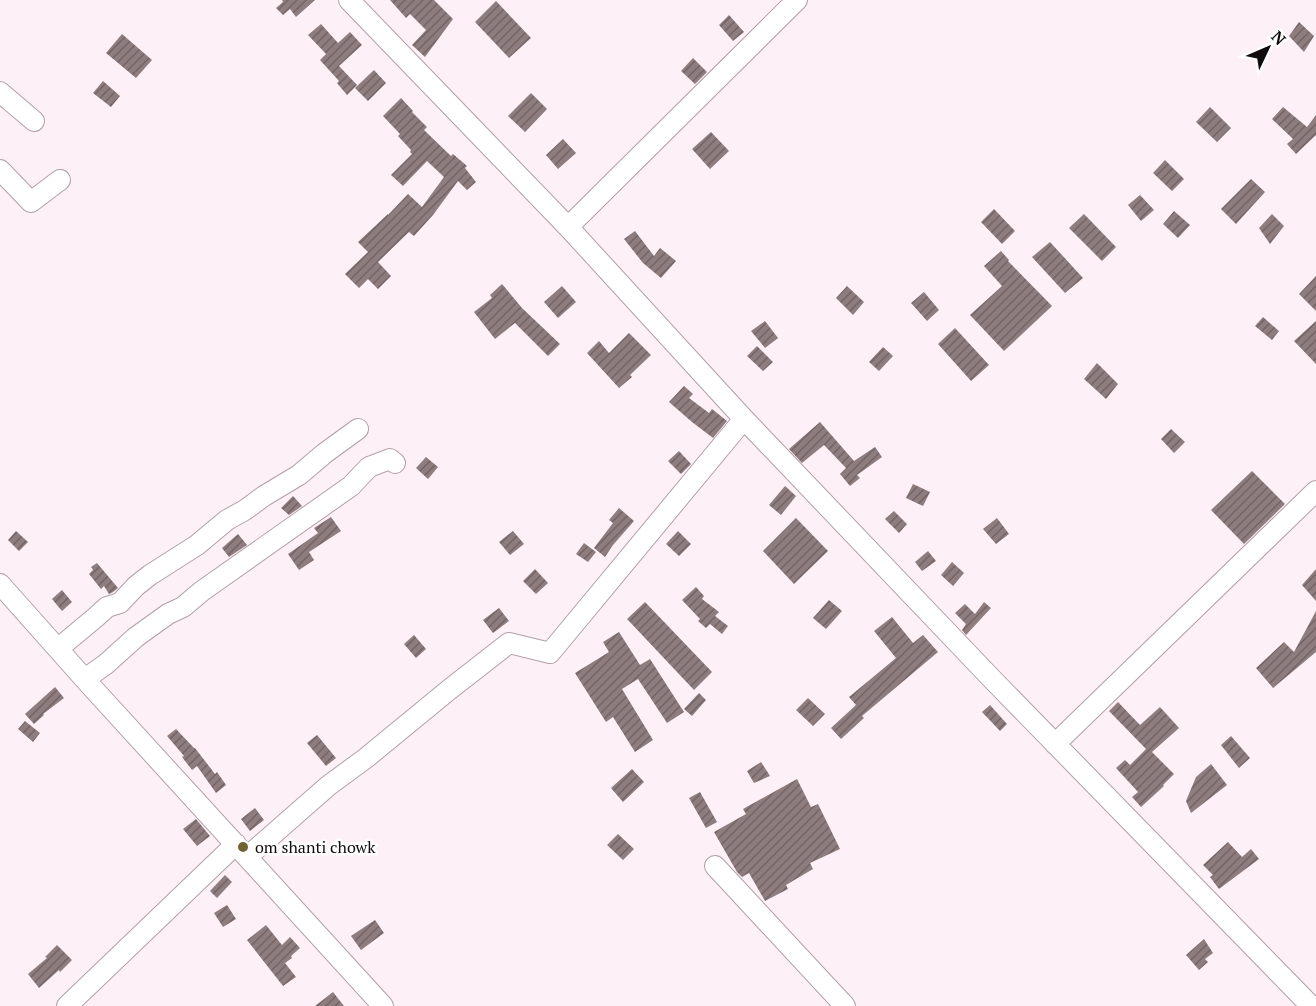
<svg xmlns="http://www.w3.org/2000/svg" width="1316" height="1006" font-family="'PT Serif',serif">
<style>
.building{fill:url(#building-hatch)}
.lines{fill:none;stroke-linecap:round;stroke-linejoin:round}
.minor-casing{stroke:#b29fa8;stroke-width:22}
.minor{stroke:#fff;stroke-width:20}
.poi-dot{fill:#726431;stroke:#fff;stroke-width:2}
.labels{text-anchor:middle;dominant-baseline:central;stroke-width:5;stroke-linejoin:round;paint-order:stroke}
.poi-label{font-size:16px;fill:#110b0e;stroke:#fff;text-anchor:start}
</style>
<defs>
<pattern id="building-hatch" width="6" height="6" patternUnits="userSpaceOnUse" patternTransform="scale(1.5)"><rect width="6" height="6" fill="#8f7c7e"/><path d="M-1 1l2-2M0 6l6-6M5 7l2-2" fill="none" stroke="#736466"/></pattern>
</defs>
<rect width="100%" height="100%" fill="#fdf1f7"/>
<path class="building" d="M282 0H315L296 17 290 9 283 15 276 8 283 2Z
M390 0H434L453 19 425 57 412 45 426 30 410 14 406 18Z
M496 1 531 38 509 58 475 22Z
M729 15 744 32 733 41 719 25Z
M1299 22 1314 36 1304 52 1289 36Z
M321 24 338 43 350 32 362 45 339 66 357 85 347 95 337 83 339 81 320 60 326 54 308 35Z
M122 34 152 60 136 78 106 53Z
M693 58 707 72 695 84 681 71Z
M374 70 386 83 368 101 355 88Z
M103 81 120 96 111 107 93 93Z
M531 93 547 109 525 132 508 116Z
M401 98 413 111 412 112 427 127 424 130 451 156 453 154 467 166 465 168 476 182 467 190 458 181 433 215 414 236 409 232 378 262 391 276 378 289 368 279 359 288 345 274 368 252 358 242 388 214V215L408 194 422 207 444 177 427 161 403 186 391 175 412 154 410 152 411 150 398 136 400 134 383 116Z
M1210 107 1231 128 1217 142 1196 122Z
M1283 107 1307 127 1316 115V135L1296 154 1287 144 1293 139 1272 119Z
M711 132 729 151 710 169 692 149Z
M563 139 576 153 558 169 546 155Z
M1165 160 1184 179 1172 191 1153 173Z
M1251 179 1265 192 1236 224 1221 209Z
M1140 195 1154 210 1141 221 1128 205Z
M994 209 1015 231 1002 244 981 222Z
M1174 211 1190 225 1178 238 1163 224Z
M1084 214 1116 247 1102 261 1069 228Z
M1272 214 1284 226 1270 244 1259 228Z
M635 231 654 256 660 248 676 261 661 278 643 263 624 239Z
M1050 242 1083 278 1065 293 1032 257Z
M1001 251 1009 260 1008 261 1052 306 1004 351 970 315 1002 286 984 266Z
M1316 276V311L1299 294Z
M502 284 522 308 560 344 548 356 515 323 495 339 474 312 492 298 490 295Z
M562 286 576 302 558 318 544 302Z
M847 286 864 302 853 315 836 298Z
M924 292 939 310 927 321 911 303Z
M1263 317 1279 331 1272 340 1255 326Z
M765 321 778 338 765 348 751 331Z
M1316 321V364L1294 341Z
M955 328 989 365 971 381 938 344Z
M629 333 651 355 630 375 632 377 619 388 587 353 599 341 609 353Z
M757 346 773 362 763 371 747 356Z
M883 347 893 356 879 371 869 362Z
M1097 363 1118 384 1106 399 1084 379Z
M684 386 693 394 689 398 709 413 712 409 727 421 713 438 692 422 669 402Z
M820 422 854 461 875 447 882 457 857 475 860 478 850 486 840 474 846 468 824 445 802 463 789 449Z
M1171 429 1185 442 1174 453 1161 439Z
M679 451 691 464 681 474 668 461Z
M426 457 438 467 428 479 416 468Z
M1252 471 1285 504 1244 544 1211 510Z
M913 484 930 492 923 506 906 498Z
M785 486 796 496 781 515 769 505Z
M293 496 302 506 289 515 281 508Z
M619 508 634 521 613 545 605 557 594 548 613 523 609 520Z
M894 511 907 524 899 533 885 519Z
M331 517 341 531 309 552 314 560 299 570 288 554 318 533 314 528Z
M796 518 828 551 794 584 763 551Z
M997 518 1009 534 996 544 983 529Z
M16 531 28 542 19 551 8 540Z
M513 531 524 544 510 555 499 542Z
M678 531 691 544 679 556 666 544Z
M238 534 247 545 229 557 222 548Z
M584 543 596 552 588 562 576 554Z
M928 551 936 561 922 571 915 562Z
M952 562 964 573 953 586 941 575Z
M97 563 118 588 113 592 109 594 104 586 101 589 89 574 93 570 91 567Z
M535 569 548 583 536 594 523 581Z
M1316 569V601L1302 585Z
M696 587 704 596 702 599 719 612 715 616 728 626 722 634 710 624 706 628 698 621 700 619 682 600Z
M62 590 72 602 62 611 52 599Z
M829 600 842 611 826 629 813 618Z
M645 602 712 672 694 690 627 619Z
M984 602 991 608 966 635 962 630 966 624 955 613 965 604 975 614Z
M499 608 509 621 493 633 483 620Z
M1316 611V652L1273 688 1256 668 1284 642 1294 652Z
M892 617 913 643 923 635 938 652 862 716 864 718 841 739 831 728 856 705 849 697 896 658 874 631Z
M619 632 640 665 650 659 684 712 667 723 638 679 622 689 653 740 635 752 613 717 606 722 575 673 609 652 603 642Z
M414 635 426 649 416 658 404 644Z
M55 687 64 698 43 714 44 715 34 724 25 714Z
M699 693 706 700 692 716 684 709Z
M808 698 825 714 813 726 796 710Z
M1118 702 1140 725 1160 707 1179 728 1152 752 1174 774 1163 785 1164 786 1141 807 1132 797 1138 792 1116 768 1125 760 1130 765 1146 749 1109 711Z
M990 705 1007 724 1000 731 982 712Z
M25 721 40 733 33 742 18 729Z
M176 729 194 748H195L215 774 217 772 226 785 216 793 197 766 192 770 182 757 184 756 167 736Z
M317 735 336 758 326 766 307 743Z
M1231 736 1250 758 1239 768 1221 745Z
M761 762 770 776 754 783 747 771Z
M1211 764 1227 785 1191 813 1186 801 1196 777Z
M632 769 644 782 623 802 611 788Z
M797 779 811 807 818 804 840 849 810 863 813 869 786 885 788 889 765 901 749 873 742 877 737 872 714 832 746 814 743 809Z
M700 792 717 822 706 828 689 798Z
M255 808 264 820 250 831 241 819Z
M196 819 210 836 197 846 183 829Z
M618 834 634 849 623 860 607 845Z
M1228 842 1242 857 1251 849 1259 859 1219 889 1210 877 1213 875 1203 865Z
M225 875 232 882 217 898 210 891Z
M227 905 236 919 223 927 214 913Z
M375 920 384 933 361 950 351 936Z
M266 925 282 945 290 937 300 948 291 956 292 958 285 963 296 977 283 986 247 940Z
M1204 939 1213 953 1205 959 1208 962 1199 970 1186 955Z
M57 945 72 960 60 972 59 970 39 988 28 974 47 958 45 957Z
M333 992 344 1006H315Z"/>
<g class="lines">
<g class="minor-casing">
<path id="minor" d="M349 0 568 227 744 419 992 679 1311 1006
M0 92 34 121
M0 170 31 202 60 180
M568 227 797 0
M0 584 89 684 383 1006
M59 650 66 642 96 617 107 607 120 603 136 586 150 575 197 545 227 520 245 510 264 496 299 475 325 453 358 429
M85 679 106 664 136 637 168 614 183 607 202 591 351 486 369 467 390 459 395 463
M1055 744 1316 491
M247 857 328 786 366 758 450 689 509 643 550 653 744 419
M715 866 845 1006
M67 1006 236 844"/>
</g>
<use href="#minor" class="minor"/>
</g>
<circle class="poi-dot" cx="243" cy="847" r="6"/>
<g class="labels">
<g class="poi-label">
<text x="255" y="847">om shanti chowk</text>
</g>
</g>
<g transform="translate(1268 48) rotate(46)" stroke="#ffffff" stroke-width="4.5" paint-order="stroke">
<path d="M0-4.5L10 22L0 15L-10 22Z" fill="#110b0e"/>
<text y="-9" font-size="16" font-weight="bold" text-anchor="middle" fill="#110b0e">N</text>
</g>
</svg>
